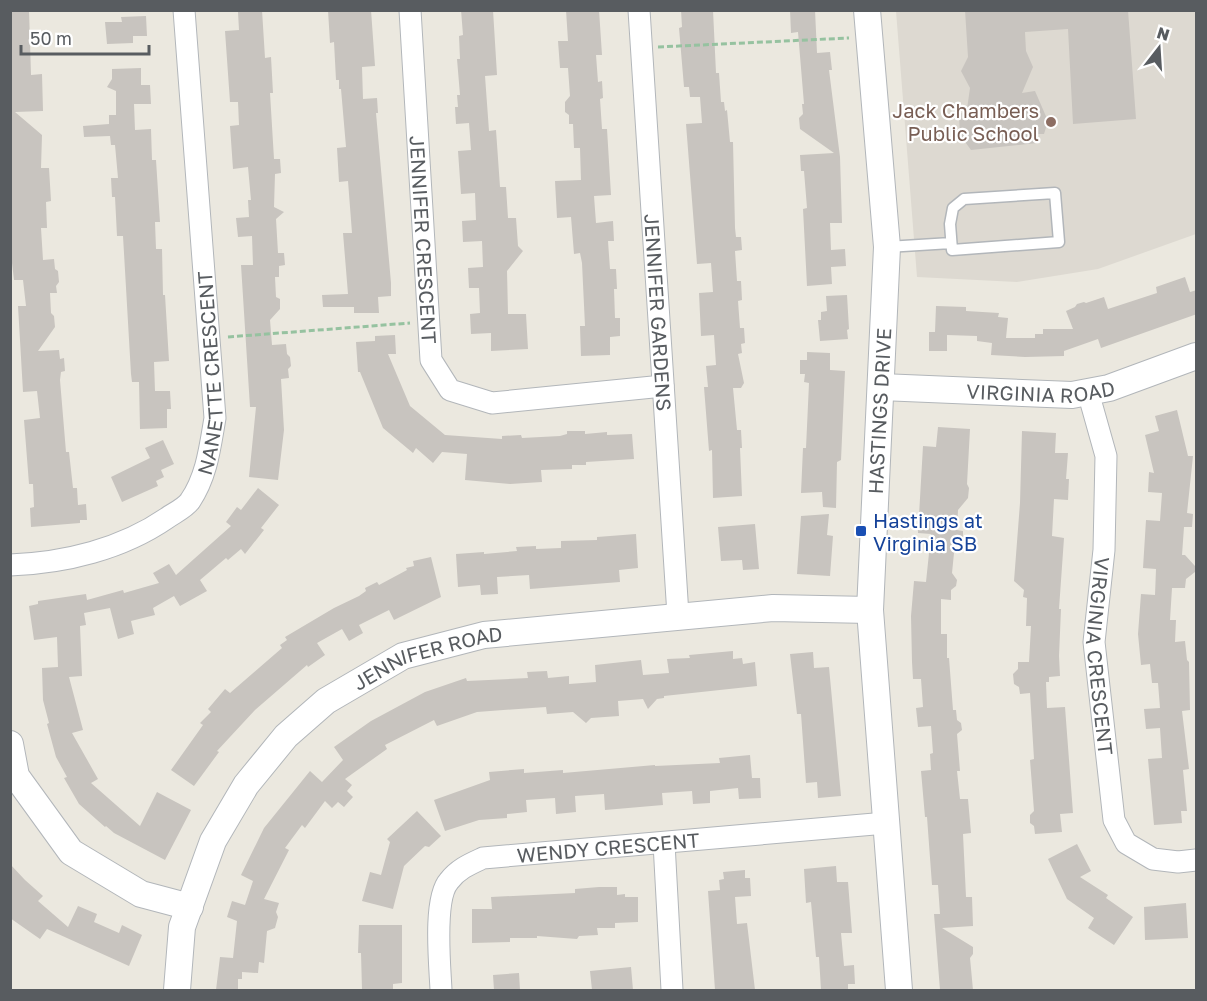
<svg xmlns="http://www.w3.org/2000/svg" width="1207" height="1001" font-family="'Golos Text',sans-serif">
<style>
.education{fill:#ddd9d1}
.building{fill:#c8c4bf}
.lines{fill:none;stroke-linecap:round;stroke-linejoin:round}
.service-casing{stroke:#b2b6ba;stroke-width:13}
.minor-casing{stroke:#b2b6ba;stroke-width:23}
.tertiary-casing{stroke:#b2b6ba;stroke-width:28}
.path{stroke:#96c2a0;stroke-width:3;stroke-dasharray:6 3;stroke-linecap:butt}
.service{stroke:#fff;stroke-width:10}
.minor{stroke:#fff;stroke-width:21}
.tertiary{stroke:#fff;stroke-width:26}
.education-dot{fill:#8d6e63;stroke:#fff;stroke-width:2}
.transit-dot{fill:#1a4fb4;stroke:#fff;stroke-width:2}
.labels{text-anchor:middle;dominant-baseline:central;stroke-width:4.5;stroke-linejoin:round;paint-order:stroke}
.education-label{font-size:20px;fill:#785e54;stroke:#fff;text-anchor:end}
.street-label{font-size:20px;fill:#585c60;stroke:#fff}
.transit-label{font-size:20px;fill:#164399;stroke:#fff;text-anchor:start}
</style>
<rect width="100%" height="100%" fill="#ebe8df"/>
<path class="education" d="M896 11H1196V234L1098 269 1017 282 917 277Z"/>
<path class="building" d="M10 10H29L31 75 42 74 43 111 15 112 42 135 41 168H49L51 201 46 202 47 228H41L43 260 54 259 55 269 58 271 59 282 56 286 57 293H50L51 313 54 316 55 327 38 351 59 350 60 359 64 358 65 371 61 372 60 380 66 452H69L73 488H77L78 505 86 504 87 520H80V523L31 527 30 508 34 507 33 484H29L24 420 40 418 37 391 23 392 18 306H26L23 280H14L12 263Z
M262 10 265 58 271 57 273 93H270L274 159H280L281 173 275 174 274 207 284 212 276 219 278 253H284L285 265 279 266V277H275L276 297 280 299V309L270 320 272 345 286 344 287 354 290 357 291 366 288 369 289 378 281 379 284 430 278 480 249 477 256 407H250L241 265H253L252 236 238 237 236 218 249 217 248 200H251L248 167 233 169 230 126 239 125 238 102H230L225 31 239 30 238 12Z
M328 10H371L375 66 362 67 363 99 377 98 378 113H376L391 283V296L378 297 379 313H354V307H323L322 295 348 294 343 233H352L348 181 339 182 337 148 346 147 341 89H339V80H336L334 42 330 43Z
M461 10H493L497 75 485 76 489 131 496 130 500 187H506L508 218H516L518 246 523 251 507 271 508 314H526L528 349 491 351V333L471 334 470 314 480 313 479 288H469L468 268 483 267 482 241 463 242 462 221 476 220 475 193 461 194 458 151 471 150 469 123 456 124 455 107H458L457 95H460L457 59H460L459 36 463 35Z
M566 10H599L602 55H596L598 82 602 81 603 98 600 99 602 129H607L611 195 594 196 596 223 613 221 614 241H608L610 269H616L617 289H614L615 318H620V336L610 337V355L581 356 580 326H585L582 263 580 253 574 254 571 217 557 218 555 181 581 180 580 148H574L573 124H569V115L565 112V102L570 96 568 68H560L558 41H568Z
M681 10H713L716 73H719L721 102H724L725 111 727 110 730 142H733L735 228 736 237H741L742 250 735 251 737 281H741L742 300 738 301 740 328H744L745 343 741 344 742 353 738 354 744 383 741 388H733L737 430H741L742 448H740L742 496 713 498 712 450 709 451 704 387H708L706 366 716 365 714 335 701 336 699 293 713 292 711 263 697 264 686 124 702 123 700 97H690L689 87H684L679 28 682 27Z
M790 10H815L817 53 830 52 832 70H829L840 157 842 223H830L831 250 845 249 846 266 831 267 832 284 807 286 803 209 807 208 804 171H801L800 155 834 153 800 129 799 118 803 114 802 104H804L798 32 791 33Z
M965 10H1128L1136 119 1073 124 1068 29 1025 32 1026 51 1033 67 1022 93 1035 91 1048 121 1044 134H1037V143L971 150 960 135 959 115 967 109 970 88 961 71 968 57Z
M146 16 147 36H133V43L107 44 105 22H122L121 17Z
M141 68V85H150L151 104H134L135 130 151 129 152 160H156L160 222H155L156 249H162L163 295H165L169 361 154 362 155 391H170L171 409H167V428L140 429 139 382H132L131 374 123 236H117L115 197H112L111 178H118L115 145H111L110 136 84 137 83 126 109 124V115H116V91L107 87 112 79V69Z
M1185 277 1190 292 1197 290V314L1101 348 1098 339 1064 351V356L1025 357 991 355 992 343 977 341V336L947 335V351H929V332H935L936 306 966 307V311L999 313 998 317 1008 318 1006 338H1035V334H1043V329H1073L1066 311 1075 307 1077 304 1084 302 1086 303 1104 297 1108 309 1157 293 1156 287Z
M847 295 849 329 847 330 848 339 820 341 818 320H821V312L827 311 826 296Z
M395 335 396 354H388L410 406 445 435 502 439V436L521 435 522 438 560 436 567 434V431H585V434L607 432V435L632 434 634 459 586 462V465H572V469L541 470 542 482 510 484 465 480 467 454 442 452 433 463 416 448 413 453 383 428 360 372H358L356 342 375 341V336Z
M807 352 830 353V370L845 371 841 460 837 462 836 508 823 507 822 492 801 493 803 448H806L809 383 804 382 805 374H800V360H807Z
M1177 410 1188 456H1193L1187 513 1193 514 1192 527H1184L1182 555H1185L1195 566V572L1186 579 1185 588H1172L1170 620H1176L1175 642 1185 641 1187 660 1189 662 1190 710 1182 711 1189 769 1183 770 1187 811H1181L1182 823 1154 825 1148 759 1162 758 1160 728 1146 729 1144 709 1160 708 1158 683H1152L1150 664 1141 665 1138 634 1141 594 1155 595 1156 569 1143 568 1146 520 1160 521 1162 493 1148 492 1149 472 1154 473 1145 435 1159 431 1155 416Z
M938 427 970 429 967 484 969 488 968 498 958 510 957 530 963 531V545H956V553H954L952 573 957 580 956 586 951 590V600L941 599V634H947V658H949L953 710H956L957 720 961 723 962 730 957 734 960 771H957L960 799H968L971 833 963 834 966 897H972L973 926 942 928 973 947V954L970 958 973 990H940L934 914H940L938 885H932L927 817H925L921 771 931 770 930 754 933 753 931 726 918 727 916 708 923 707 921 679H913L912 662 911 616 914 581 926 582 931 534 918 533 923 446 936 447Z
M1022 431 1056 433 1055 453H1068L1066 479H1069L1068 500 1054 499 1052 536 1064 538 1059 609H1061L1059 656 1060 676 1049 677V682H1046L1047 708 1065 707 1073 813 1060 814 1062 832 1035 834 1034 826 1030 823V815L1034 811 1030 760 1034 759 1030 693 1020 694 1019 687 1014 684 1013 674 1018 669V662H1029L1031 626H1026L1027 598 1023 597 1024 590 1014 581 1020 503Z
M163 440 174 464 161 470 164 477 156 481 158 486 122 502 111 477 150 458 145 448Z
M258 488 279 505 261 528 264 530 245 554 241 549 228 560 226 558 200 580 207 591 180 606 174 596 153 608 155 615 131 621 134 634 118 639 110 608 84 613 86 625 80 626 82 676 69 677 83 730 72 733 98 779 91 783 140 826 157 792 191 810 165 860 114 833 106 826 105 827 79 804 64 778 67 777 56 757 47 724 49 723 43 700 42 668 58 667 57 637 34 640 29 606 38 604V601L86 594 87 600 123 590 124 593 159 583 153 573 169 564 176 575 231 526 226 522 237 507 241 510Z
M829 514 827 535 833 536 830 576 797 574 801 516Z
M755 524 759 569 743 570 742 560 721 561 718 527Z
M636 534 638 568 619 570 620 582 530 589 529 575 497 577 498 594 481 595 480 585 458 587 456 554 484 552V554L517 551 516 547 536 546V549L561 548V541L597 540V537Z
M431 557 441 597 394 620 389 610 359 625 363 633 349 641 342 629 317 643 325 655 308 667 307 665 255 710 217 751 219 752 194 786 171 770 203 725 200 723 211 712 208 709 225 689 230 693 282 648 280 645 287 640 285 637 334 608 359 596 366 591 365 588 377 582 379 585 407 570 406 568 414 566 413 561Z
M733 651V659L742 658 743 664 755 662 757 686 664 696V698L657 699 648 709 643 699 618 701 619 716 591 718 586 723 573 712 547 714 546 707 477 712 437 726 434 720 385 745 387 749 345 779 352 785 347 791 353 797 344 807 338 802 332 808 325 801 305 828 302 825 285 848 289 850 264 899 279 903 276 912 278 917 275 928 267 931 264 963 259 962 258 973 242 972V979H238V990H216L220 957 233 958 237 921 227 917 232 901 245 905 253 881 241 875 264 828 310 771 322 782 343 760 334 747 371 721 425 692 466 678 467 681 528 678 527 672 547 671 548 678 569 676V684L596 682 595 665 641 660 643 675 669 673 667 659 690 658 689 655Z
M813 652 814 668 829 667 841 796 818 798 817 782 806 783 801 714H797L790 654Z
M750 755 752 778H760L761 798 739 799 738 788 710 791V803L693 804 692 791 662 793 663 805 605 810 604 794 575 796 576 812 556 814 555 798 526 800 527 812 507 814V818L479 820 445 831 434 800 490 780 489 772 524 769V773L563 770V773L655 765V766L720 763 719 758Z
M417 811 441 836 429 847 425 846 404 866 393 909 362 901 370 872 381 875 390 842 387 839Z
M1077 844 1091 871 1080 877 1108 895 1106 898 1133 917 1114 945 1088 928 1094 918 1067 899 1048 859Z
M10 864 25 880 43 896 38 901 68 927 78 906 97 914 94 922 119 933 122 925 142 935 129 966 47 929 40 939 10 918Z
M836 866 837 882H848L852 933H841L844 966 854 965 855 984H848V990H821L819 957H816L811 902 806 903 804 869Z
M745 870V878H750L751 896 735 897 737 924 747 923 755 990H715L708 891 720 890 719 880 724 879 723 872Z
M599 887H617V895L625 894V897H638V922L615 923V928H597L598 935 579 936 577 939 537 936V938H510V942L472 943V909H492L491 897 575 893V889Z
M1186 903 1188 938 1145 940 1144 907Z
M359 925H402V983L393 984V990H362L361 953H358Z
M631 967 633 990H592L590 971Z
M519 973 520 990H494L493 975Z"/>
<g class="lines">
<g class="service-casing">
<path id="service" d="M1055 193 1059 242 952 250 950 224 953 208 964 199Z
M887 247 951 243"/>
</g>
<g class="minor-casing">
<g id="minor">
<path id="s1" d="M410 10 431 360 450 390 492 403 663 386"/>
<path id="s2" d="M639 10 678 615"/>
<path id="s3" d="M1088 392 1106 456 1104 550 1094 642 1114 820 1126 843 1153 859 1178 862 1196 860"/>
<path id="s4" d="M10 565C65 563 122 549 167 518 174 513 185 508 190 501 207 476 210 447 215 418L184 10"/>
<path d="M664 843 672 990"/>
<path id="s5" d="M441 990C440 966 433 899 449 881 458 869 470 864 483 858L886 823"/>
</g>
</g>
<g class="tertiary-casing">
<g id="tertiary">
<path d="M867 10 887 247 870 610 899 990"/>
<path id="s6" d="M881 387 1072 395 1109 388 1196 356"/>
<path d="M10 744 16 776 71 852 141 894 190 907"/>
<path id="s7" d="M177 990 182 927 213 841 246 785 286 736 326 701 403 656 484 635 773 608 870 610"/>
</g>
</g>
<path class="path" d="M658 47 849 38
M228 337 410 323"/>
<use href="#service" class="service"/>
<use href="#minor" class="minor"/>
<use href="#tertiary" class="tertiary"/>
</g>
<circle class="education-dot" cx="1051" cy="122" r="6"/>
<rect class="transit-dot" x="855" y="525" width="12" height="12" rx="3"/>
<g class="labels">
<g class="education-label">
<text x="1039" y="110">Jack Chambers<tspan x="1039" dy="23">Public School</tspan></text>
</g>
<g class="street-label">
<text stroke="none"><textPath href="#s1" startOffset="230">JENNIFER CRESCENT</textPath></text>
<text stroke="none"><textPath href="#s2" startOffset="303">JENNIFER GARDENS</textPath></text>
<text stroke="none"><textPath href="#s4" startOffset="327">NANETTE CRESCENT</textPath></text>
<text stroke="none"><textPath href="#s6" startOffset="160">VIRGINIA ROAD</textPath></text>
<text transform="translate(879 411) rotate(-87)">HASTINGS DRIVE</text>
<text stroke="none"><textPath href="#s3" startOffset="267">VIRGINIA CRESCENT</textPath></text>
<text stroke="none"><textPath href="#s7" startOffset="448">JENNIFER ROAD</textPath></text>
<text stroke="none"><textPath href="#s5" startOffset="278">WENDY CRESCENT</textPath></text>
</g>
<g class="transit-label">
<text x="873" y="520">Hastings at<tspan x="873" dy="23">Virginia SB</tspan></text>
</g>
</g>
<rect width="1207" height="1001" fill="none" stroke="#585c60" stroke-width="24"/>
<g transform="translate(1159 48) rotate(17)" stroke="#ffffff" stroke-width="4.5" paint-order="stroke">
<path d="M0-4.5L10 22L0 15L-10 22Z" fill="#585c60"/>
<text y="-9" font-size="16" font-weight="bold" text-anchor="middle" fill="#585c60">N</text>
</g>
<path d="M21 45v9h128v-9" fill="none" stroke="#585c60" stroke-width="3"/>
<text x="30" y="45" font-size="18" fill="#585c60" stroke="#ffffff" stroke-width="4.5" paint-order="stroke">50 m</text>
</svg>
